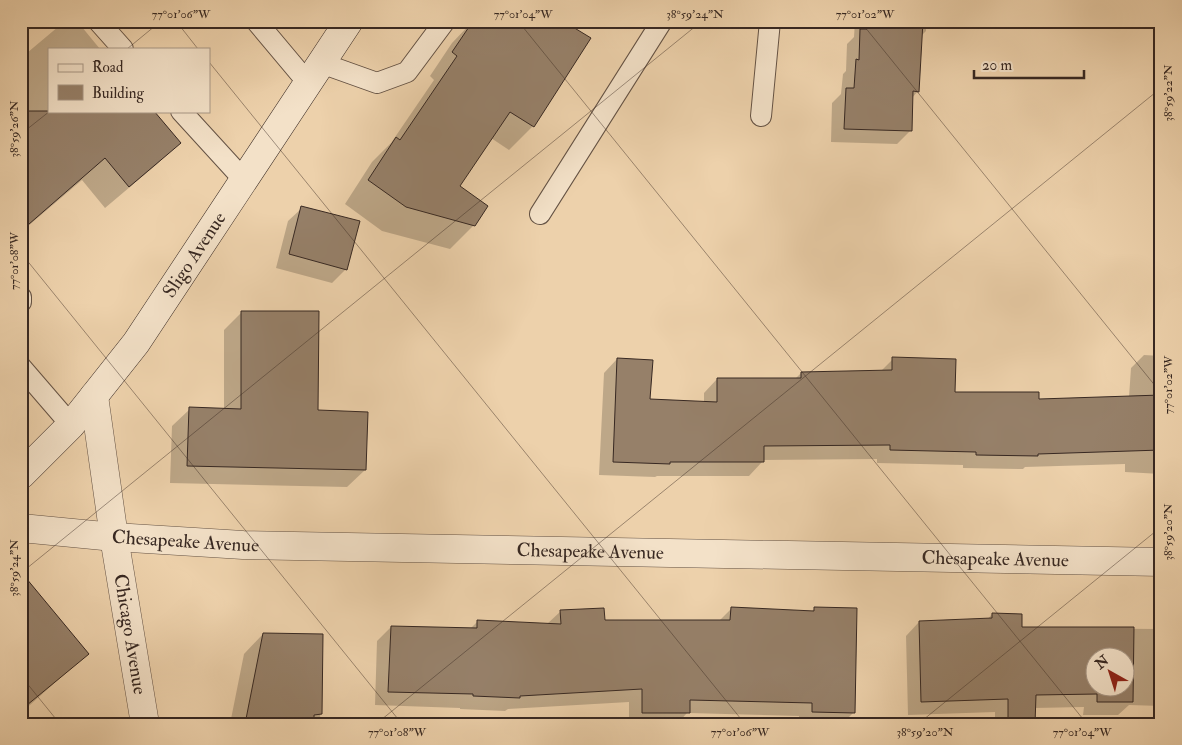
<svg xmlns="http://www.w3.org/2000/svg" width="1182" height="745" font-family="'IM FELL Double Pica',serif">
<style>
.shadow{fill:#0003;fill-rule:evenodd}
.building{fill:#968069;stroke:#372822;fill-rule:evenodd}
.lines{fill:none;stroke-linecap:round;stroke-linejoin:round}
.lane-casing{stroke:#645244;stroke-width:22}
.street-casing{stroke:#645244;stroke-width:29}
.secondary-casing{stroke:#372822;stroke-width:29}
.lane{stroke:#f3e1c8;stroke-width:20}
.street{stroke:#f3e1c8;stroke-width:28}
.secondary{stroke:#f3e1c8;stroke-width:28}
.ticks{fill:none;stroke:#372822;stroke-width:1;stroke-opacity:0.45}
.labels{text-anchor:middle;dominant-baseline:central;stroke-width:4;stroke-linejoin:round;paint-order:stroke}
.street-label{font-size:19px;fill:#372822;stroke:#f3e1c8}
.neatline{fill:none;stroke:#372822;stroke-width:2}
.ticks-label{font-size:12px;text-anchor:middle;fill:#372822}
</style>
<rect width="100%" height="100%" fill="#edd1ab"/>
<filter id="stains"><feTurbulence type="fractalNoise" baseFrequency=".004" numOctaves="4"/><feColorMatrix values="0 0 0 0 .2 0 0 0 0 .09 0 0 0 0 .02 0 0 0 .5 -.17"/></filter>
<radialGradient id="worn" r=".72"><stop offset=".6" stop-color="#630" stop-opacity="0"/><stop offset="1" stop-color="#630" stop-opacity=".3"/></radialGradient>
<path class="shadow" d="M65 21H77L100 49H49V111L179 143 156 165 105 208 82 180 21 232V58Z
M473 21H568L533 126 509 150 491 138 459 187 474 225 450 249 382 231 345 204 372 162 391 143 434 80 430 76 452 43Z
M855 21H926V31L921 36 918 91 912 98 910 131 897 144 831 142 832 103 841 94 843 74 846 71 847 44 854 37Z
M302 208 346 269 332 283 276 268 288 221Z
M242 312 316 412 365 470 347 487 170 483 172 426 190 409H224V330Z
M1144 355 1161 356V474L1125 472V464L1025 467 1023 469 963 468V465L877 463V459L762 460V462L749 476H657L655 477 599 475 604 373 617 359 649 401 704 403V393L717 379H795L801 373 880 372 893 359 954 393 1037 400 1129 397 1131 368Z
M21 583 87 654 21 713Z
M815 608 854 712 842 724H799V716L687 713 677 724H629V702L508 709 505 711 460 709V708L375 705 377 641 391 627 470 629 477 622 547 624 561 611 603 621H719L731 609 811 612Z
M992 614 1021 628 1161 629V706L1129 705 1118 715H1083L1084 707 1034 708V724H995V712L908 715 906 636 919 622 987 620ZM1094 658H1124V688H1094Z
M263 634 322 635 320 724H230L244 654Z"/>
<path class="building" d="M473 21H563L591 38 534 127 510 112 460 186 488 206 475 226 406 207 368 180 396 137 400 140 457 56 452 52Z
M868 21H923L919 92 913 91 912 131 844 129 846 88H854L856 59 859 60 860 29H867Z
M21 111H154L181 143 129 187 105 158 21 231Z
M301 206 360 221 347 270 289 254Z
M241 311H319L318 410 368 412 366 470 187 466 189 407 241 409Z
M892 357 956 359 955 392H1039V399L1161 395V450L1038 454V456L976 455V452L890 450V445L764 446V462H670V464L613 462 617 358 653 360 650 399 717 402V378H801V372L892 370Z
M21 572 89 654 21 710Z
M731 607 814 611V607L857 608 855 713 812 712V703L690 700V713H642V689L520 696V698L473 696V694L388 692 391 626 477 628V620L561 624 560 610 604 608 605 620H730Z
M992 613 1022 614V627H1134L1133 702H1097V694L1036 695 1035 724H1008V699L921 702 919 621 992 618ZM1094 658H1124V688H1094Z
M263 633 323 634 322 714 314 715V724H245Z"/>
<g class="lines">
<g class="lane-casing">
<path id="lane" d="M98 21 123 49
M256 21 308 83
M321 63 377 83 407 72 445 21
M181 111 244 180
M761 116 770 21
M540 214 662 21
M21 297V302
M21 367 71 425"/>
</g>
<g class="street-casing">
<g id="street">
<path id="s1" d="M94 396 114 537 145 724"/>
<path id="s2" d="M21 528 114 537 243 545 1161 562"/>
</g>
</g>
<g class="secondary-casing">
<g id="secondary">
<path id="s3" d="M21 475 71 425 136 343 349 21"/>
</g>
</g>
<use href="#lane" class="lane"/>
<use href="#street" class="street"/>
<use href="#secondary" class="secondary"/>
</g>
<path class="ticks" d="M176 21 198 49M518 21 1087 724M860 21 1161 393M127 49 161 21M209 62 745 724M21 134 50 111M21 253 402 724M21 573 702 21M21 676 60 724M376 724 1161 88M918 724 1161 527"/>
<g class="labels">
<g class="street-label">
<text stroke="none"><textPath href="#s3" startOffset="281">Sligo Avenue</textPath></text>
<text stroke="none"><textPath href="#s2" startOffset="165">Chesapeake Avenue</textPath></text>
<text stroke="none"><textPath href="#s2" startOffset="570">Chesapeake Avenue</textPath></text>
<text stroke="none"><textPath href="#s2" startOffset="975">Chesapeake Avenue</textPath></text>
<text stroke="none"><textPath href="#s1" startOffset="241">Chicago Avenue</textPath></text>
</g>
</g>
<rect width="1182" height="745" fill="none" stroke="#edd1ab" stroke-width="55"/>
<rect x="48" y="48" width="162" height="65" fill="#f3e1c8" stroke="#a89786"/>
<rect x="58" y="64" width="25" height="8" fill="#f3e1c8" stroke="#a89786"/>
<text x="92" y="72" font-size="15" fill="#372822">Road</text>
<rect x="58" y="85" width="25" height="15" fill="#968069" stroke="#a89786"/>
<text x="92" y="98" font-size="15" fill="#372822">Building</text>
<g transform="translate(1110 672) rotate(321)"><circle r="24" fill="#f3e1c8" stroke="#a89786"/>
<path d="M0-4L9 19L0 12L-9 19Z" fill="#8f2418"/>
<text y="-8" font-size="14" font-weight="bold" text-anchor="middle" fill="#372822">N</text>
</g>
<path d="M974 70v8h110v-8" fill="none" stroke="#372822" stroke-width="2.5"/>
<text x="982" y="70" font-size="15" fill="#372822" stroke="#f3e1c8" stroke-width="4" paint-order="stroke">20 m</text>
<rect x="28" y="28" width="1126" height="690" class="neatline"/>
<g class="ticks-label">
<text x="181" y="18">77°01'06"W</text>
<text x="523" y="18">77°01'04"W</text>
<text x="695" y="18">38°59'24"N</text>
<text x="865" y="18">77°01'02"W</text>
<text transform="translate(1168 93) rotate(-90)" y="4">38°59'22"N</text>
<text transform="translate(14 129) rotate(-90)" y="4">38°59'26"N</text>
<text transform="translate(14 261) rotate(-90)" y="4">77°01'08"W</text>
<text transform="translate(1168 385) rotate(-90)" y="4">77°01'02"W</text>
<text transform="translate(1168 532) rotate(-90)" y="4">38°59'20"N</text>
<text transform="translate(14 568) rotate(-90)" y="4">38°59'24"N</text>
<text x="397" y="736">77°01'08"W</text>
<text x="740" y="736">77°01'06"W</text>
<text x="925" y="736">38°59'20"N</text>
<text x="1082" y="736">77°01'04"W</text>
</g>
<rect width="100%" height="100%" filter="url(#stains)"/>
<rect width="100%" height="100%" fill="url(#worn)"/>
</svg>
